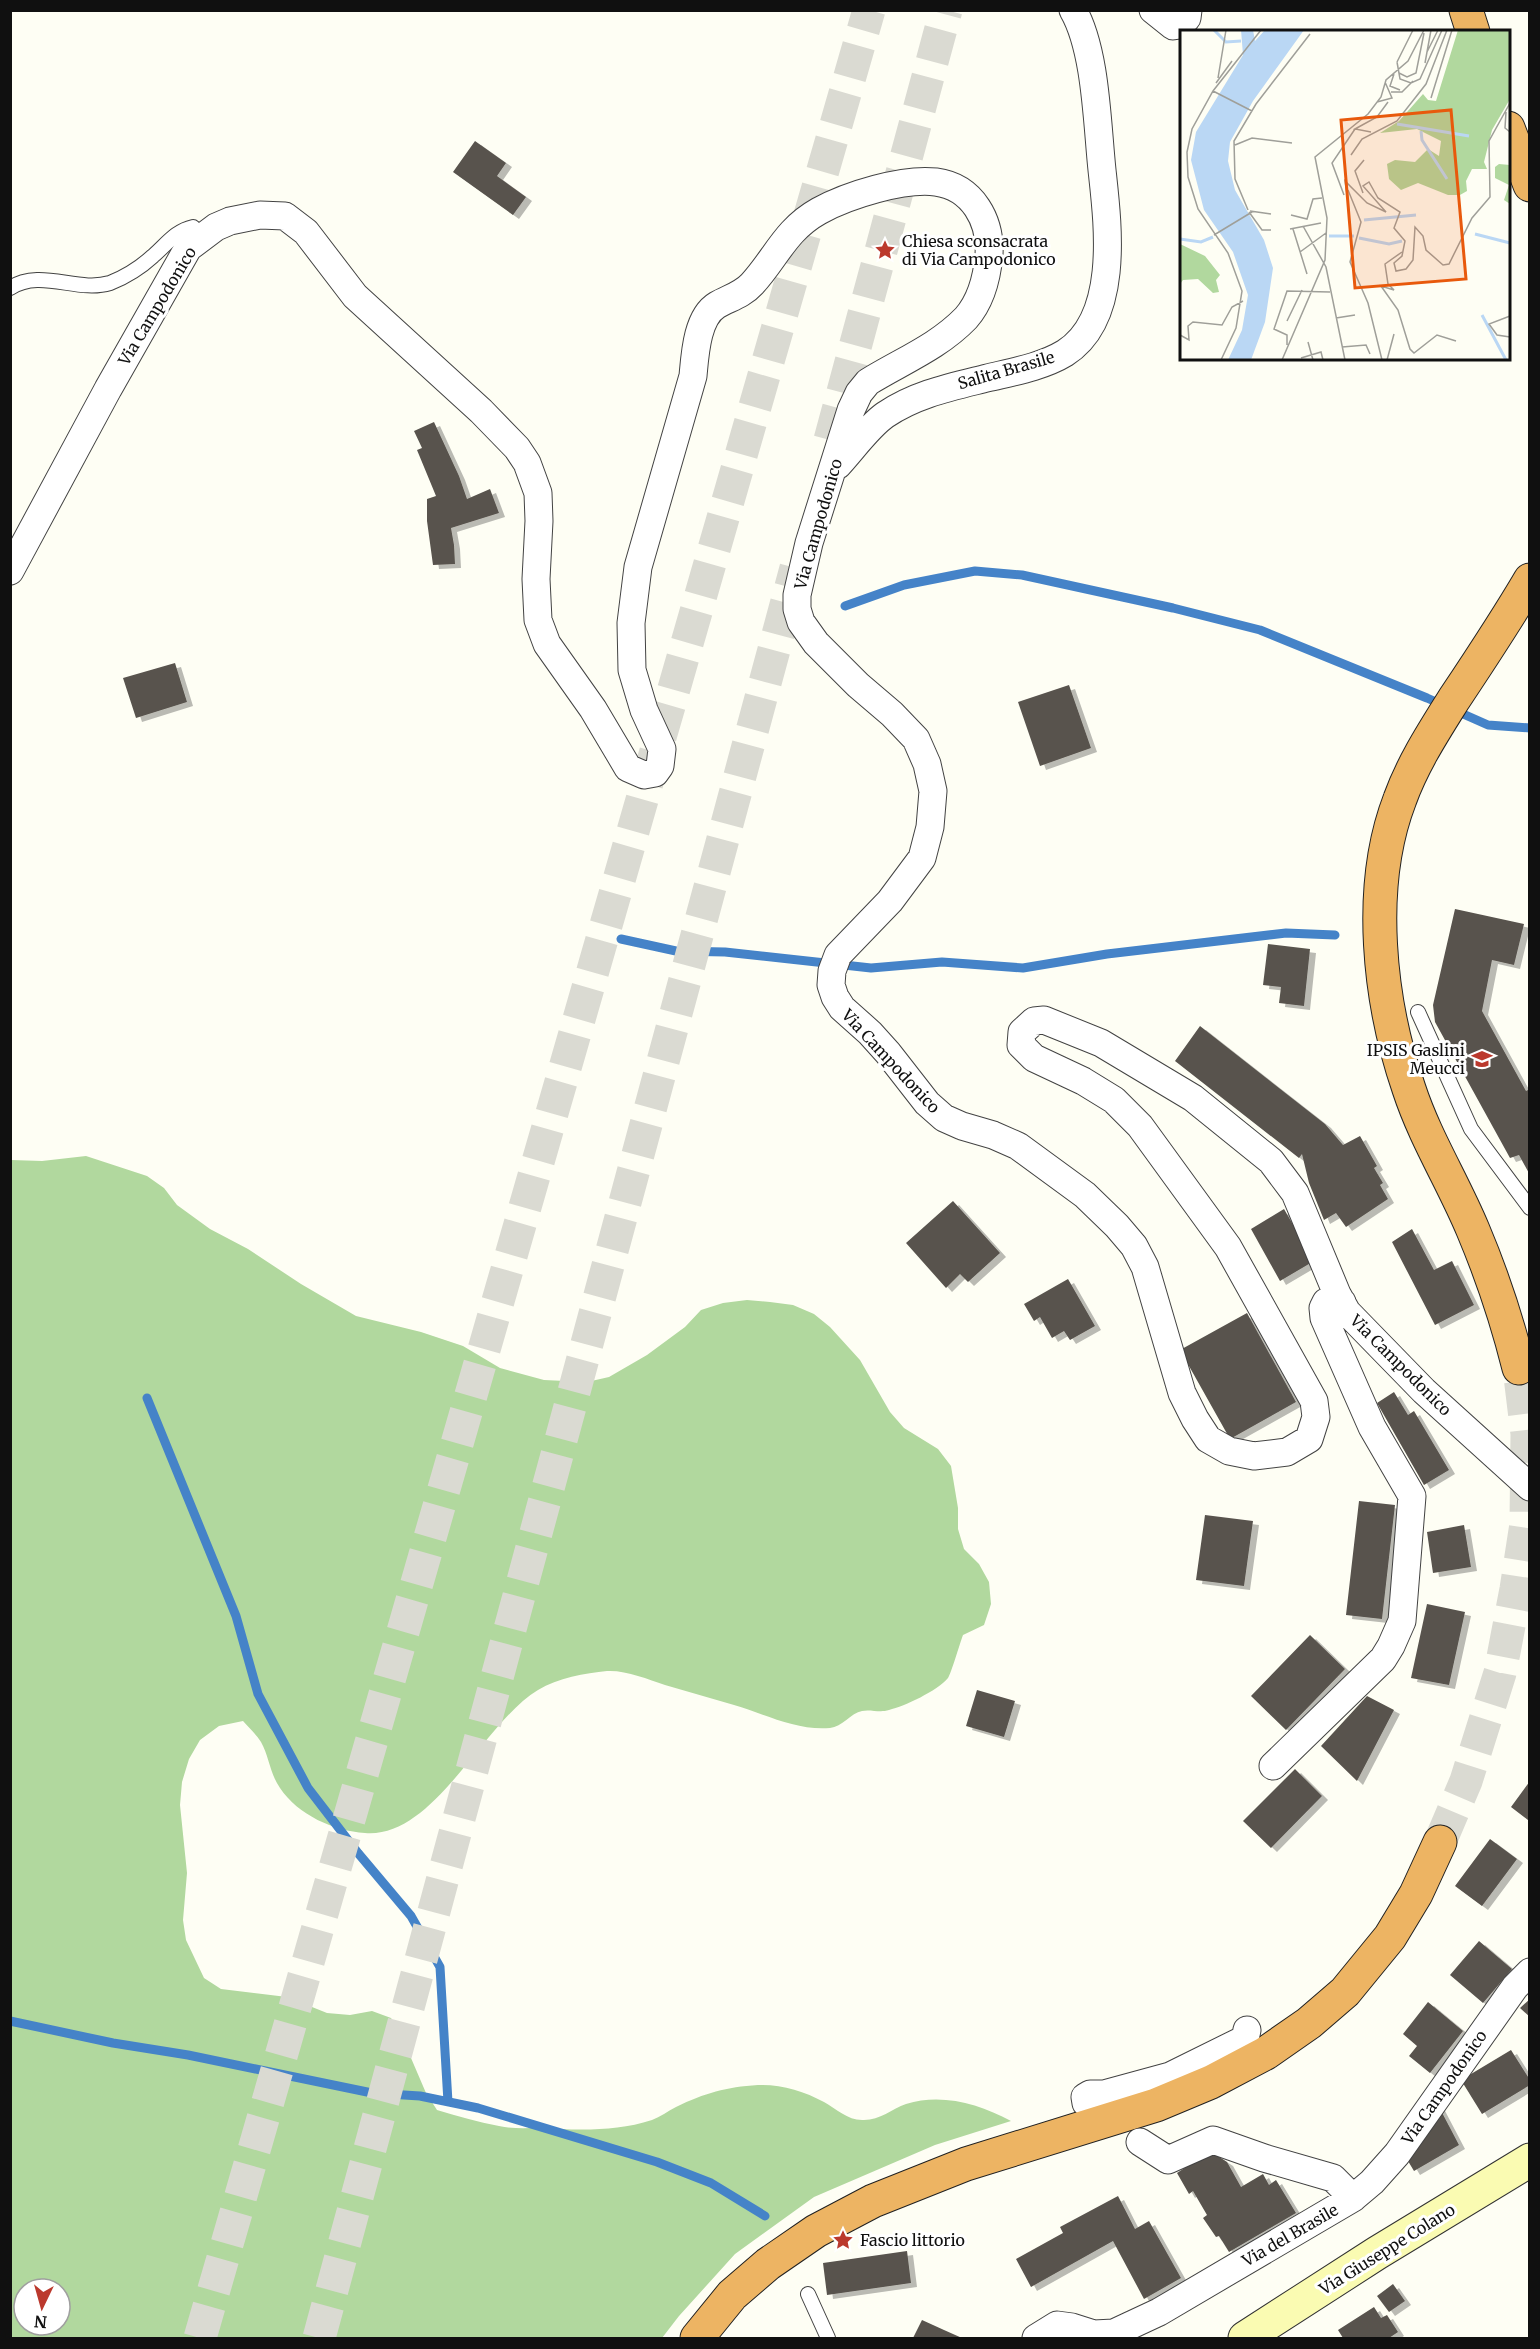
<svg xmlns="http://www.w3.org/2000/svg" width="1540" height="2349" font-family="Merriweather,serif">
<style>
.forest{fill:#b1d89e;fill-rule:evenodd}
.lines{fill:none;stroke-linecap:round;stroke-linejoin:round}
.stream{stroke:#4583c8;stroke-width:9}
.building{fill:#58534d;filter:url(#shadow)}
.motorway-tunnel{stroke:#dadad2;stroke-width:33;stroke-dasharray:33 16;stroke-linecap:butt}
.service-casing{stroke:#434343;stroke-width:16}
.minor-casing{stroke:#434343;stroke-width:29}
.secondary-casing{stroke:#323232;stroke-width:35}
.motorway-casing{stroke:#212121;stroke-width:35}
.service{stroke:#fff;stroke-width:14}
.minor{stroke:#fff;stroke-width:27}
.secondary{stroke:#fafbb2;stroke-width:33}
.motorway{stroke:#edb463;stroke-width:33}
.labels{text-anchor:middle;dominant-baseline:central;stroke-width:6;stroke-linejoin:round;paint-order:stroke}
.poi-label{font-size:16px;fill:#101010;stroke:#fff;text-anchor:start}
.street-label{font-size:16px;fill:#101010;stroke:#fff}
.inset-river{fill:none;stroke:#bad7f4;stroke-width:3}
.inset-road{fill:none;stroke:#9f9f99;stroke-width:1.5}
.view{fill:#e8590c;fill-opacity:0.15;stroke:#e8590c;stroke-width:3}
.inset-edge{fill:none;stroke:#101010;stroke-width:3}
</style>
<defs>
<filter id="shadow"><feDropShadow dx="6" dy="4" stdDeviation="0" flood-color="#0004"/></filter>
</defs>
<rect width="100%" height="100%" fill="#fefef4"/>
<path class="forest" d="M86 1156 147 1176 164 1188 177 1205 210 1229 248 1249 301 1284 356 1316 421 1332 463 1346 500 1368 544 1380 587 1382 609 1377 647 1355 685 1327 701 1310 723 1303 747 1300 770 1302 793 1305 814 1314 830 1327 860 1360 890 1412 904 1428 938 1449 951 1466 958 1508V1529L964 1549 979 1564 989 1582 991 1604 984 1625 963 1635C960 1643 951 1674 948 1678 937 1691 905 1706 889 1710 880 1713 870 1709 862 1711 851 1713 842 1727 830 1728 797 1731 765 1714 734 1705 711 1698 688 1692 665 1685 647 1679 626 1670 607 1671 585 1673 558 1678 538 1690 483 1723 434 1839 365 1833 334 1831 298 1815 280 1788 270 1774 269 1756 261 1742 256 1734 249 1728 243 1721L219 1726 200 1740 189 1759 182 1782 180 1805 187 1873 183 1920 186 1940 204 1978 221 1989 287 1997 327 2013 350 2015 372 2011 391 2018 402 2037 426 2093 437 2110C457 2116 478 2122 499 2126 512 2129 526 2128 539 2128 577 2130 615 2132 652 2120 660 2117 668 2111 676 2107 705 2093 726 2087 758 2085 781 2084 804 2091 824 2102 837 2109 848 2121 864 2120 880 2120 892 2109 906 2104 942 2093 979 2104 1011 2121L935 2145 814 2197 735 2254 679 2316 662 2338H11V1160L42 1161ZM24 2289H60V2325H24Z"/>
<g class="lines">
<path class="stream" d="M845 606 904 585 975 571 1022 575 1173 608 1260 630 1427 698 1488 725 1530 728
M621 939 676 951 725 952 871 968 942 962 1023 968 1107 954 1286 933 1335 935
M147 1398 236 1616 258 1694 308 1788 358 1853 411 1916 440 1967 448 2102
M10 2021 113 2043 188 2055 372 2093 420 2096 478 2108 657 2162 711 2183 765 2216"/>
</g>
<path class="building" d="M475 141 506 163 497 176 526 197 513 215 453 172Z
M434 422 459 476 467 499 490 489 499 513 451 528 454 545 455 564 433 565 427 521V499L436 496 417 450 422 448 414 431Z
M175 663 187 702 136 718 123 678Z
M1069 685 1091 748 1040 766 1018 702Z
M1455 909 1524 924 1514 965 1492 960 1482 1011 1526 1091 1530 1089V1175L1519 1155 1510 1158 1435 1022 1433 1005Z
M1268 944 1310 949 1304 1006 1279 1003 1281 987 1263 985Z
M1200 1026 1325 1124 1343 1145 1360 1136 1377 1166 1374 1168 1383 1183 1380 1185 1388 1199 1346 1227 1336 1213 1324 1220 1309 1183 1302 1154 1299 1158 1175 1061Z
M953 1201 1000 1253 968 1282 960 1274 946 1288 906 1243Z
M1284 1209 1314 1261 1280 1281 1251 1229Z
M1412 1229 1434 1270 1452 1261 1474 1305 1435 1325 1392 1242Z
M1068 1279 1095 1326 1070 1340 1064 1331 1052 1338 1040 1317 1034 1321 1024 1304Z
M1247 1313 1296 1402 1230 1439 1180 1350Z
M1394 1392 1408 1415 1414 1411 1449 1470 1424 1485 1377 1403Z
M1359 1501 1395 1505 1382 1619 1346 1615Z
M1205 1515 1253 1521 1244 1586 1196 1580Z
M1464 1525 1471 1567 1433 1573 1427 1532Z
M1427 1604 1465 1612 1449 1685 1411 1678Z
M1310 1635 1345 1669 1286 1730 1251 1696Z
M977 1690 1015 1701 1004 1737 966 1726Z
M1367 1696 1394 1710 1357 1781 1321 1746Z
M1295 1769 1322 1796 1271 1848 1243 1821Z
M1530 1781V1817L1528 1820 1511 1807Z
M1490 1839 1517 1859 1482 1906 1455 1886Z
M1479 1941 1512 1969 1483 2003 1450 1975Z
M1530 1999V2017L1520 2008Z
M1428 2002 1463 2031 1430 2073 1409 2056 1417 2046 1403 2034Z
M1511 2050 1530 2080V2085L1482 2114 1461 2080Z
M1438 2105 1459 2145 1414 2171 1405 2156Z
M1210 2151 1227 2162 1241 2187 1263 2174 1269 2185 1276 2180 1296 2213 1229 2252 1219 2236 1216 2237 1203 2218 1207 2215 1193 2191 1189 2194 1177 2173Z
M1118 2196 1135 2229 1149 2221 1181 2278 1144 2299 1113 2241 1031 2287 1016 2259 1063 2233 1060 2227Z
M907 2251 911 2283 827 2295 823 2263Z
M1393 2284 1405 2301 1389 2312 1377 2296Z
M1374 2307 1381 2318 1387 2315 1398 2332 1389 2338H1343L1338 2330Z
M922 2320 944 2330 962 2338H913Z"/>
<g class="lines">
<path class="motorway-tunnel" d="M830 440 946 10
M1440 1842 1466 1781 1500 1673 1516 1589 1526 1524 1527 1434 1519 1368
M200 2338 869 10
M319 2338 796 568"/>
<g class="service-casing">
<path id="service" d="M10 288C41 268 77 293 110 283 125 277 141 267 153 256 166 245 175 231 193 227L202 236
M1418 1012 1471 1129 1530 1208
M808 2294 828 2338"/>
</g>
<g class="minor-casing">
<path id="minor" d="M1153 10 1173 26 1180 25 1187 18 1188 10
M838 465C852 450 869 426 885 415 916 394 951 387 987 378 1012 372 1042 367 1065 353 1120 318 1108 225 1102 170 1097 123 1096 50 1073 10
M10 571 108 389 188 248 216 227 230 221 260 215 285 216 306 232 355 296 481 411 517 448 527 463 538 493 539 521 536 579 538 620 547 644 593 709 628 768 644 775 655 773 660 766 662 749 644 710 632 670 631 623 638 567 693 376C695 354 697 317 717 305 729 298 742 295 752 284 776 258 785 230 819 211 848 195 903 178 936 182 973 187 991 221 989 255 987 277 981 301 966 318 938 347 902 361 868 382L859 393 851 410 809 543 797 595V609L801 622 816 643 858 685 892 714 916 739 927 764 933 791 930 827 922 858 890 901 838 955 832 971 831 985 835 997 842 1008 870 1033 888 1053 927 1103 944 1118 962 1126 993 1135 1018 1146 1085 1195 1117 1226 1134 1246 1145 1267 1182 1393 1195 1419 1208 1439 1229 1451 1254 1456 1287 1452 1309 1439 1316 1417 1314 1401 1228 1247 1140 1126 1114 1100 1083 1081 1034 1058 1021 1045 1022 1032 1034 1021 1044 1020 1101 1043 1193 1098 1271 1161 1295 1193 1337 1294 1347 1312 1424 1391 1530 1487
M1273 1766 1383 1659 1391 1646 1402 1621 1412 1496 1372 1427 1324 1318 1323 1308 1326 1302 1332 1300 1342 1302
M1086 2103 1085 2097 1090 2094H1104L1170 2076 1245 2039 1247 2030
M1353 2198 1372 2182 1397 2154 1515 1987 1530 1972
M1036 2338 1057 2325 1072 2327 1094 2334 1114 2333 1159 2312 1353 2198 1333 2178 1264 2158 1213 2140 1168 2160 1140 2142"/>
</g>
<g class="secondary-casing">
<path id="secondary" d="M1245 2338 1377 2253 1530 2160"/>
</g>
<g class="motorway-casing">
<path id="motorway" d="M1466 10 1473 32
M1508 128 1530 185
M1519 1368C1507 1320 1492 1275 1473 1230 1453 1182 1425 1138 1409 1089 1379 1002 1366 887 1400 799 1413 763 1434 731 1454 699 1480 660 1506 621 1530 580
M697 2338 732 2295 768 2264 816 2231 873 2201 966 2164 1156 2105 1211 2082 1266 2053 1309 2023 1345 1992 1390 1937 1416 1894 1440 1842"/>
</g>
<use href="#service" class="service"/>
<use href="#minor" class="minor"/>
<use href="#secondary" class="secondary"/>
<use href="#motorway" class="motorway"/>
</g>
<defs>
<g id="sight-bare" transform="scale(1.62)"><path d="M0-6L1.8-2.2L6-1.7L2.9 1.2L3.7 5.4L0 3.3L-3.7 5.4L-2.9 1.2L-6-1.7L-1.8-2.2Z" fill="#bb392d" stroke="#fff" stroke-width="2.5" paint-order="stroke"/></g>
<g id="school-bare" transform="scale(1.62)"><path d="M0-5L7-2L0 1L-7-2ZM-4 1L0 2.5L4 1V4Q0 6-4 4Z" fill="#bb392d" stroke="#fff" stroke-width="2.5" paint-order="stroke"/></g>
</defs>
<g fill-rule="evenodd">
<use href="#sight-bare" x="885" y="250"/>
<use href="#school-bare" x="1482" y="1059"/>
<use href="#sight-bare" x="843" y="2240"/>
</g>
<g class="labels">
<g class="poi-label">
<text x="902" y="241">Chiesa sconsacrata<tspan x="902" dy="18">di Via Campodonico</tspan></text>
<text x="1465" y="1050" text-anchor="end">IPSIS Gaslini<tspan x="1465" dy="18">Meucci</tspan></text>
<text x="860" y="2240">Fascio littorio</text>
</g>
<g class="street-label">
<text transform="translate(157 306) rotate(-59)">Via Campodonico</text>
<text transform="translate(1006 370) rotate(-16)">Salita Brasile</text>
<text transform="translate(818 524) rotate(-74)">Via Campodonico</text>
<text transform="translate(891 1061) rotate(47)">Via Campodonico</text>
<text transform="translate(1401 1365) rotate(45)">Via Campodonico</text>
<text transform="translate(1444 2087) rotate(-55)">Via Campodonico</text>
<text transform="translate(1290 2235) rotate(-30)">Via del Brasile</text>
<text transform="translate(1387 2249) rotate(-32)">Via Giuseppe Colano</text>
</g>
</g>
<g transform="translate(1180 30)">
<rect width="330" height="330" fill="#fefef4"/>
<path d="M278 0H330V69L312 100 304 132 307 139H292L286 151 287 161 280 165H268L238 153 221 160 209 149 207 134 215 130 235 132 248 119 259 126 261 111 237 99 200 103 219 91 243 64 248 70 256 71ZM319 134 330 135V174L324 170 329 155 315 148V137ZM0 214 25 226 40 245 36 250 39 262 33 263 18 249 3 250 0 254Z" fill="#b1d89e"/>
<path d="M61 0H73L75 11 85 0H124L73 71 50 112 48 131 55 160 84 210 93 238 85 292 71 330H48L62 300 68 265 53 222 24 180 11 130 16 102 63 25Z" fill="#bad7f4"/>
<path class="inset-river" d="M34 0 46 12 61 11M217 94 289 106M241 101 242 110 267 149M184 190 236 185M295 204 330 213M149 206H174M179 208 209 214 222 211M0 209 21 212 33 207M302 285 326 330"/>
<path class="inset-road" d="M247 22 258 0M217 32 233 0M217 32 220 49 231 53 240 49 262 0M245 33 251 0M219 43 227 47 236 43 244 3M214 44 210 56 220 60M38 48 46 0M36 53 52 31M33 61 72 81M211 62H222L233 51M251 68 272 0M197 72 212 68 205 52M326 82 325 98 330 102M191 102 175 99 197 87 208 72M55 115 72 108 112 113M171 125 182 109 217 91 246 54 267 0M168 160 181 192 170 232 188 273 202 330M183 163 175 141 184 130M164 165 152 133 175 99M168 171 165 151 187 173 206 182 183 156 189 152 198 168 220 182 214 198 225 211 222 226 214 233 216 241 226 239 233 230 235 197 243 206 246 220 263 235 269 234 292 188 310 167 309 111 330 73M68 180 55 149 54 111 76 74 130 4M70 181 91 184M69 182 82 200H91M111 185 127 189 133 169 142 168M123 196 146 237 165 330M110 199 141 193M113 199 127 244M34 205 72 182M120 222 146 203M222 222 205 234 208 254 214 260 201 256 218 280 230 319 234 323 257 305 276 311M330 286 309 294 317 305 330 307M156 288 175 285M107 291 122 260M0 305 9 310 8 296 13 292 42 295 52 277 63 271M128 312 133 330M107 315V305L94 299 107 261 150 262M162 317 186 315 190 324M121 328 141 322 143 330M41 330 56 298 62 261 48 223 18 179 8 147 7 122 12 99 33 61 81 0M102 330 145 230 147 188 135 127 188 84 201 67 206 50 228 31 244 0M207 330 214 304"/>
<path class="view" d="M271 80 286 249 175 258 161 90Z"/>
<rect width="330" height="330" class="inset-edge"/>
</g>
<rect width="1540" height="2349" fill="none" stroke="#101010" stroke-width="24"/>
<g transform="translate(42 2307) rotate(185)"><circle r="28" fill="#ffffff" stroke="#9f9f9f" stroke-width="1.5"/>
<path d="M0-4.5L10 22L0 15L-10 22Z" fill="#bb392d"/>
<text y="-9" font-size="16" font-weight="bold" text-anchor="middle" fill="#101010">N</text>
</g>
</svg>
